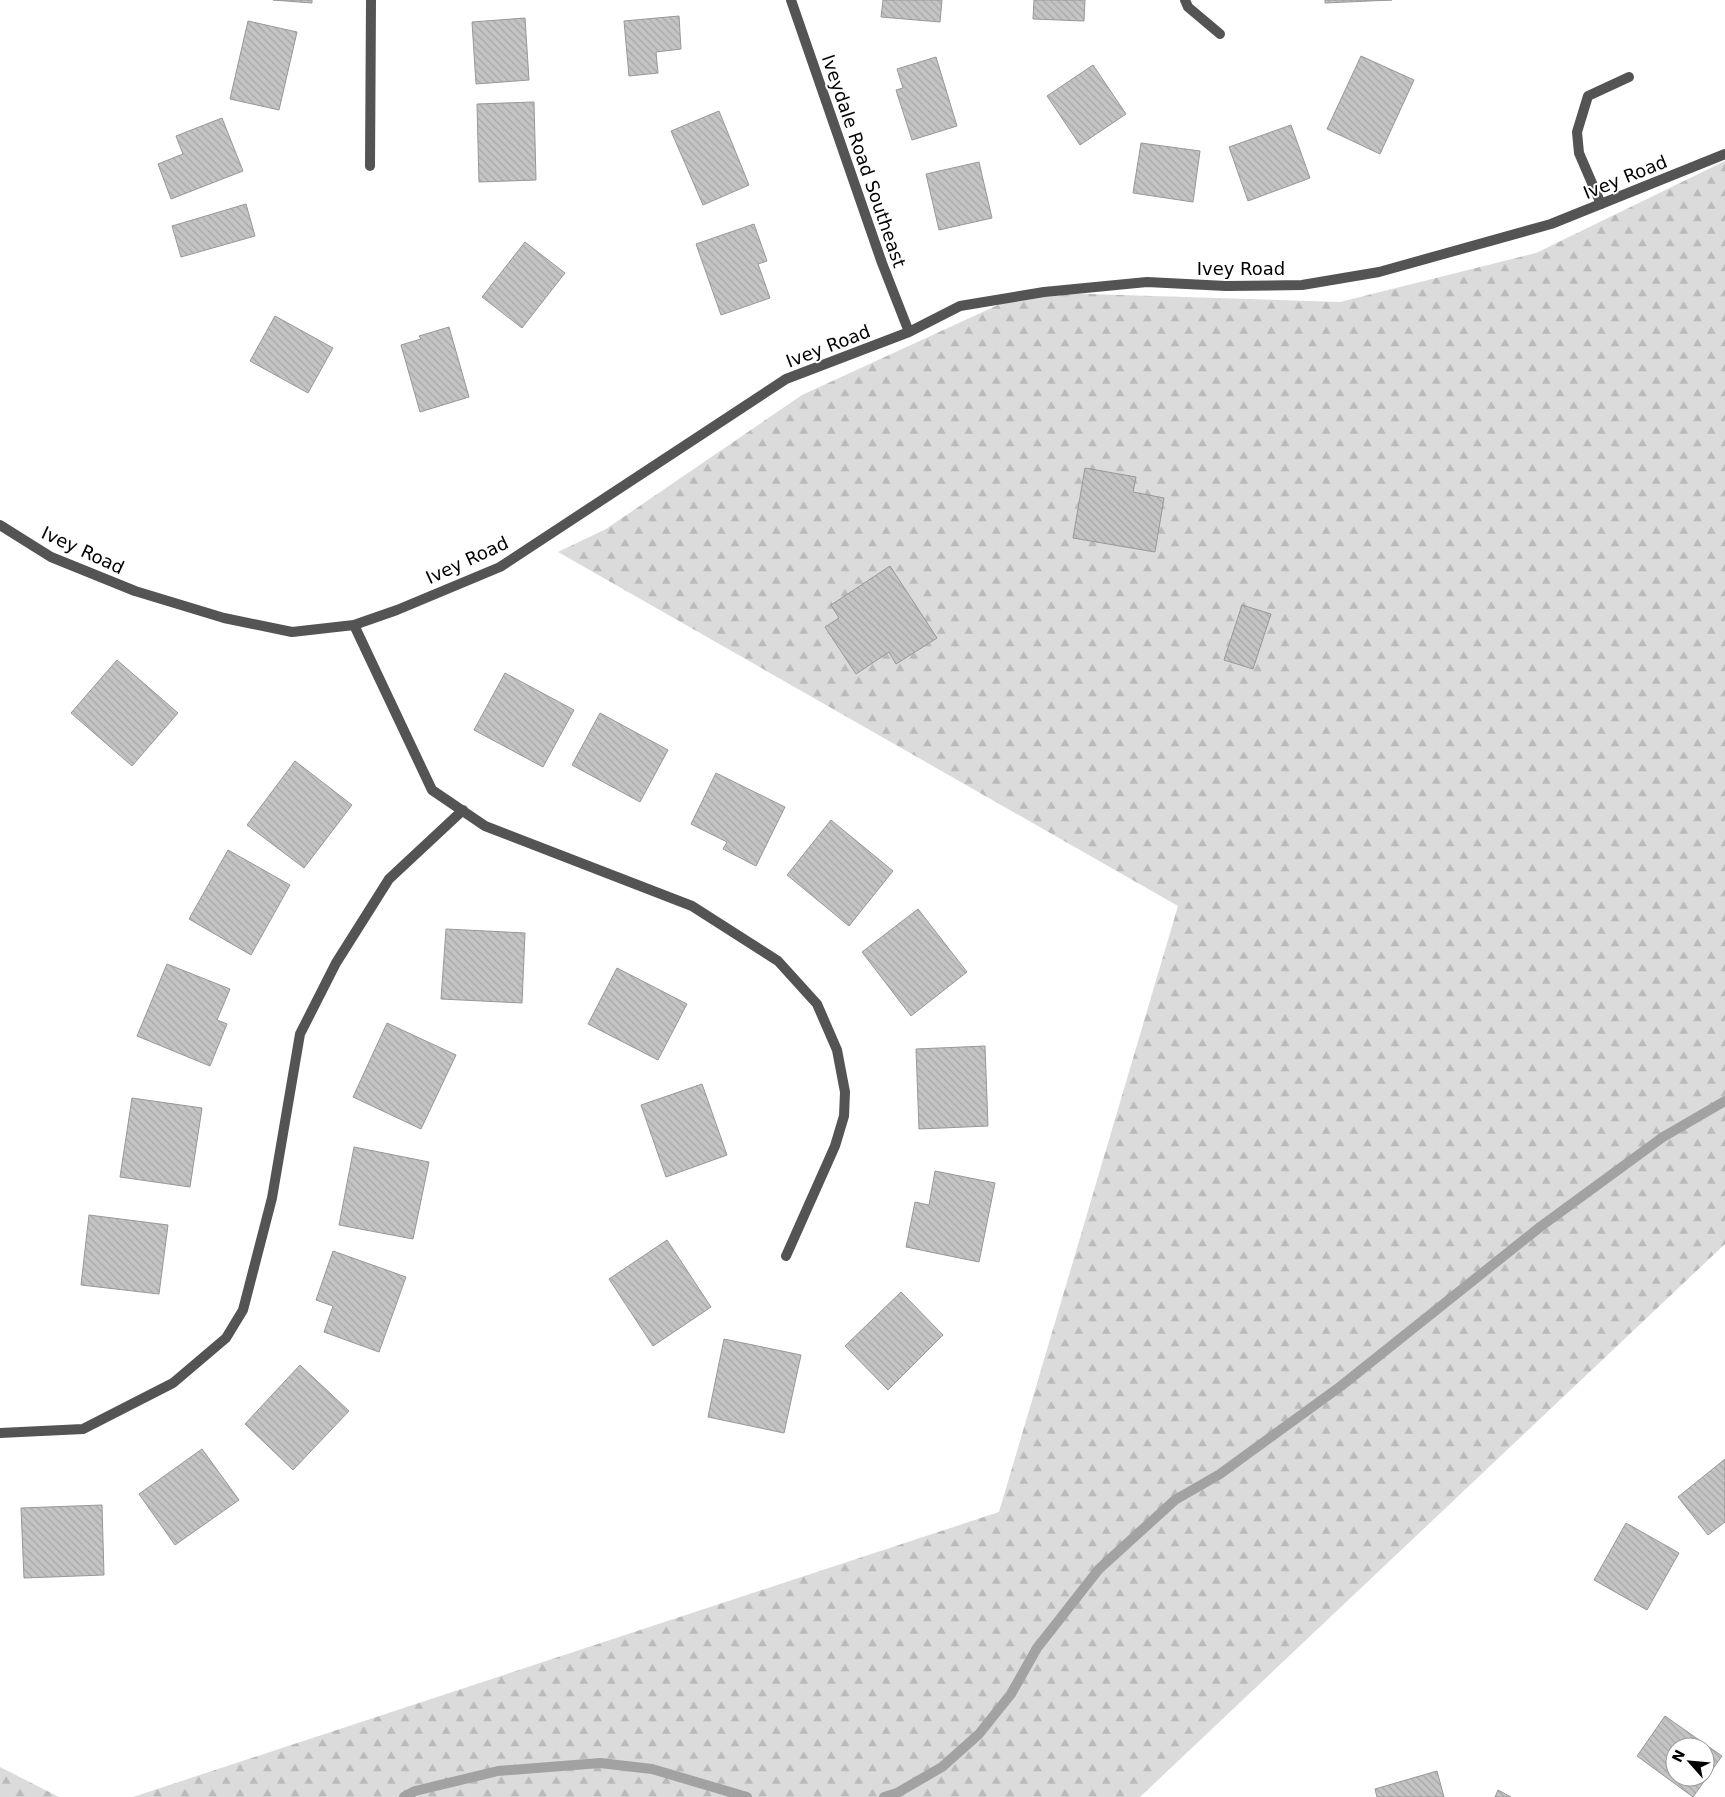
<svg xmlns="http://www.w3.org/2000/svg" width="1725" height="1797" font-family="'DejaVu Sans',sans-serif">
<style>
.forest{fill:url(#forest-firs)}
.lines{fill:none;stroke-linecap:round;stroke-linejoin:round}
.stream{stroke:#a2a2a2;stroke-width:10}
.building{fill:url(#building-back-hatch);stroke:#989898;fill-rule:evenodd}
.lane{stroke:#545454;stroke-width:10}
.street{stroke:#545454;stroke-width:10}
.labels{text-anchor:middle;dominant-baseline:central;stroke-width:4;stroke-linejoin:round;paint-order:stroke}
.street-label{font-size:18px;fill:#000;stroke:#fff}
</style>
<defs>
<pattern id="forest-firs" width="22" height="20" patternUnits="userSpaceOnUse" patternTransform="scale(1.25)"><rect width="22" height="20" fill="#dbdbdb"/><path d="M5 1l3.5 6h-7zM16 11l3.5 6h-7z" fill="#bababa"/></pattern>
<pattern id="building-back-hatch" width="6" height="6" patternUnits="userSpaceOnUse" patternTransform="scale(1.25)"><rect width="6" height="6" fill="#c4c4c4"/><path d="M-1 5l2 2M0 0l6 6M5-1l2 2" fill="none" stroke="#a7a7a7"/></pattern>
</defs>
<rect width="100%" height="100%" fill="#fff"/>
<path class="forest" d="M1725 161V1244L1140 1797H133L999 1512 1178 906 558 552 606 529 802 395 1026 292 1340 302 1536 253Z
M0 1767 59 1797H0Z"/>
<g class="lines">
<path class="stream" d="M404 1797 415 1791 498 1771 600 1763 652 1769 747 1797
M884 1797 897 1793 942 1767 979 1734 1011 1694 1037 1648 1099 1569 1175 1500 1220 1474 1341 1386 1540 1227 1663 1137 1725 1101"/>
</g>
<path class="building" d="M273 0H312V3Z
M883 0H942L940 22 881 17Z
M1034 0H1085L1084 21 1033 19Z
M1325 0H1392L1325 3Z
M679 16 681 49 656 52 658 73 629 76 624 21Z
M525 18 529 80 476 84 472 22Z
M248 21 297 32 279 110 230 99Z
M1361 56 1414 80 1380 154 1327 129Z
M936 57 957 126 912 140 896 90 903 88 897 69Z
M1093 65 1126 114 1080 145 1047 96Z
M534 102 536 180 479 182 477 104Z
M719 111 749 185 703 205 671 131Z
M222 118 243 171 171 199 158 164 183 154 176 136Z
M1291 125 1310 178 1248 201 1229 147Z
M1141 143 1200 151 1193 202 1133 193Z
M979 162 992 218 939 230 926 174Z
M246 204 255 236 181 257 172 226Z
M754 224 767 261 758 264 770 298 721 315 696 244Z
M525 242 565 273 522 328 482 297Z
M275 316 333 348 308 393 250 361Z
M449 327 469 397 420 412 401 345 421 339 419 336Z
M1085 468 1136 477 1133 492 1164 498 1155 552 1073 538Z
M890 566 937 638 896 664 889 652 856 674 825 627 839 618 831 605Z
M1242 605 1271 614 1253 669 1224 660Z
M117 660 178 713 132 766 71 713Z
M505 673 574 710 543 767 474 730Z
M600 713 668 750 640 802 572 765Z
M295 761 352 805 304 868 247 825Z
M716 773 785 807 756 866 723 849 727 842 691 824Z
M831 820 893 871 849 926 787 875Z
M228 850 290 885 251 955 189 919Z
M918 909 967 972 911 1016 862 952Z
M446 929 525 933 522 1003 441 999Z
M167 964 230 989 217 1020 227 1024 210 1066 137 1036Z
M617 968 687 1004 658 1060 588 1024Z
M387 1023 456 1055 421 1129 353 1097Z
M985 1046 988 1126 919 1129 916 1049Z
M702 1084 727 1155 666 1177 641 1105Z
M132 1098 202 1108 190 1187 120 1177Z
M354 1147 429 1162 413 1239 339 1225Z
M935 1171 995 1183 979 1262 906 1247 915 1202 929 1205Z
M89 1215 168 1225 159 1294 81 1285Z
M667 1240 711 1307 653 1346 609 1279Z
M333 1251 406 1277 379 1352 324 1332 333 1306 316 1300Z
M901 1292 943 1335 888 1390 845 1346Z
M724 1339 801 1355 784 1433 708 1417Z
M300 1365 349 1411 293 1470 245 1424Z
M202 1449 239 1500 175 1545 139 1494Z
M1725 1459V1522L1708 1535 1678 1497Z
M102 1505 104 1575 24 1578 21 1508Z
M1626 1523 1679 1553 1647 1610 1594 1580Z
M1665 1716 1722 1756 1693 1797 1637 1756ZM1675 1747H1705V1777H1675Z
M1437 1771 1444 1797H1377L1375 1789Z
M1498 1790 1511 1797H1495Z"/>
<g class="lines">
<path class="lane" d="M1601 204 1579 153 1577 132 1588 96 1629 77"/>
<path class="street" d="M791 0 882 263 909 332
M1185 0 1188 7 1220 34
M370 166 371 0
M0 525 51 557 135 591 224 618 292 632 354 625 397 610 500 567 786 379 909 332 960 306 1044 292 1147 282 1226 286 1302 285 1379 272 1551 224 1725 154
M354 625 432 790 485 826 692 906 778 961 817 1004 837 1050 845 1092 844 1116 835 1146 786 1256
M0 1433 83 1429 173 1383 226 1338 243 1310 272 1198 300 1034 336 963 389 879 463 810"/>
</g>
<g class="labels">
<g class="street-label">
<text transform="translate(864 161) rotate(71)">Iveydale Road Southeast</text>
<text transform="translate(1625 177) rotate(-22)">Ivey Road</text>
<text x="1241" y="268">Ivey Road</text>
<text transform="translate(828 346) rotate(-21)">Ivey Road</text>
<text transform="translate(83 550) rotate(25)">Ivey Road</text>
<text transform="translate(467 560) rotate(-25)">Ivey Road</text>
</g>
</g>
<g transform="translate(1690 1762) rotate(297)"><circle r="24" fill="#ffffff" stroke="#999999"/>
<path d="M0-4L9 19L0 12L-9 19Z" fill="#000000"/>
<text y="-8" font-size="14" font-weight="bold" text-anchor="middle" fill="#000000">N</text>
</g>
</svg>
